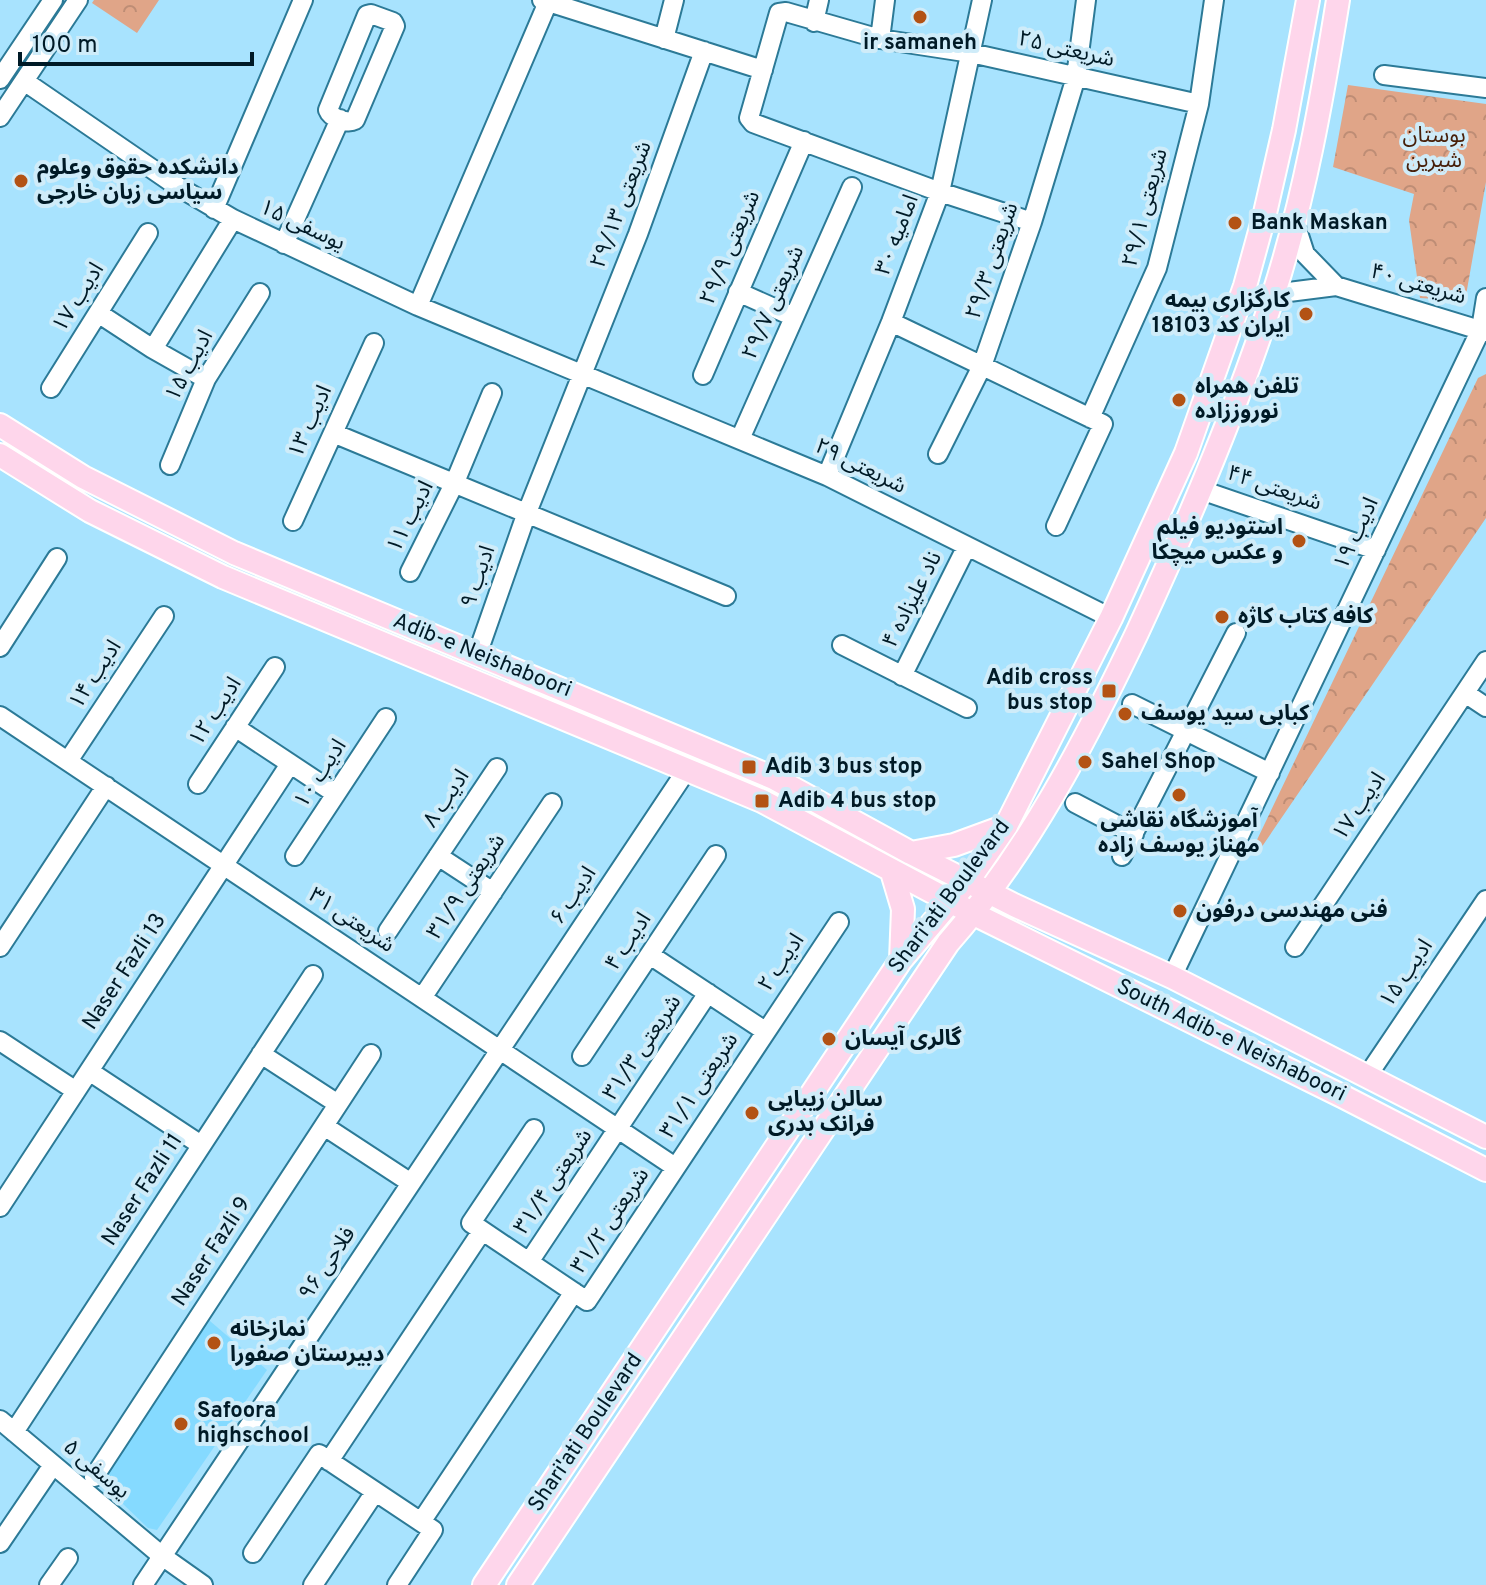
<svg xmlns="http://www.w3.org/2000/svg" width="1486" height="1585" font-family="Overpass,'Noto Sans Arabic',sans-serif">
<style>
.built{fill:#85daff}
.park{fill:url(#park-crowns)}
.lines{fill:none;stroke-linecap:round;stroke-linejoin:round}
.minor-casing{stroke:#2c7a97;stroke-width:22}
.major-casing{stroke:#fff;stroke-width:26}
.minor{stroke:#fff;stroke-width:18}
.major{stroke:#fed6eb;stroke-width:22}
.poi-dot{fill:#b35214;stroke:#cfecf9;stroke-width:3}
.labels{text-anchor:middle;dominant-baseline:central;stroke-width:8;stroke-linejoin:round;paint-order:stroke}
.poi-label{font-size:22px;font-weight:bold;fill:#001a26;stroke:#cfecf9;text-anchor:start}
.street-label{font-size:22px;fill:#001a26;stroke:#cfecf9}
.park-label{font-size:22px;fill:#47200a;stroke:#cfecf9}
</style>
<defs>
<pattern id="park-crowns" width="20" height="18" patternUnits="userSpaceOnUse" patternTransform="scale(2)"><rect width="20" height="18" fill="#e0a588"/><path d="M2 6a3 3 0 1 1 6 0M12 15a3 3 0 1 1 6 0" fill="none" stroke="#be8d75"/></pattern>
</defs>
<rect width="100%" height="100%" fill="#a8e3fe"/>
<path class="built" d="M203 1315 267 1370 157 1530 148 1528 96 1478Z"/>
<path class="park" d="M94 0H159L137 33 92 3Z
M1348 85 1486 104V182L1465 301 1420 298 1409 220 1414 194 1333 167Z
M1486 374V518L1259 851 1254 846 1478 378Z"/>
<g class="lines">
<g class="minor-casing">
<path id="minor" d="M542 0 763 70
M371 14 393 22 395 26 355 120C347 124 331 118 328 110L367 15Z
M814 22 819 0
M664 39 674 0
M880 39 885 0
M1384 75 1486 88
M0 79 53 0
M24 81 177 186 233 219 418 306 827 476 1111 618
M0 117 78 0
M214 209 303 0
M1032 222 940 192 753 123 749 118 779 13 786 12 880 39 971 53 1199 104
M284 244 340 119
M1336 286 1486 332
M738 292 794 317
M1273 294 1336 286 1305 254 1294 220
M418 306 548 2
M98 313 153 349 233 219
M891 322 1103 424 1056 526
M153 349 206 379
M703 375 804 141
M51 388 148 233
M1090 418 1157 268 1199 104 1214 0
M333 433 726 596
M740 439 852 187
M938 454 982 366 1032 222 1076 77 1086 0
M170 465 206 379 260 293
M827 476 891 322 940 192 982 0
M1201 490 1376 550
M293 521 374 343
M410 572 455 482 492 393
M842 645 967 708
M0 647 57 558
M477 655 526 515 638 234 704 51
M902 676 967 546
M1465 693 1486 707
M1132 704 1270 773
M0 716 675 1167
M235 727 336 794
M68 761 164 616
M198 784 275 667
M1075 803 1134 834
M295 856 386 718
M438 856 493 892
M1122 856 1236 633
M388 931 497 768
M0 947 106 786
M1295 947 1486 661
M650 955 765 1031
M1172 977 1481 329 1486 298
M422 998 552 803
M0 1041 76 1091
M261 1054 338 1104
M582 1056 716 855
M89 1071 201 1145
M1368 1075 1486 900
M324 1126 411 1183
M534 1129 471 1223 587 1301 839 922
M0 1207 290 764
M529 1262 708 993
M0 1420 162 1556 203 1585
M14 1432 313 975
M329 1461 482 1231
M94 1477 371 1054
M421 1522 574 1292
M0 1543 53 1465
M253 1553 319 1454 433 1530 397 1585
M49 1585 68 1558
M143 1585 688 768
M313 1585 375 1492"/>
</g>
<g class="major-casing">
<path id="major" d="M0 425 83 477 234 553 774 778 911 853 1014 905 1172 977 1486 1137
M0 455 90 511 223 577 762 801 974 914 1344 1097 1486 1170
M911 853 954 845 1006 826
M892 872 903 909 901 960
M484 1585 901 960 968 881 1006 826 1111 618 1186 453 1245 286 1265 213 1284 130 1308 0
M518 1585 948 943C1028 852 1085 742 1137 633 1188 523 1236 411 1273 296 1304 200 1322 99 1338 0"/>
</g>
<use href="#minor" class="minor"/>
<use href="#major" class="major"/>
</g>
<g class="poi-dot">
<circle cx="920" cy="17" r="8"/>
<circle cx="21" cy="181" r="8"/>
<circle cx="1235" cy="223" r="8"/>
<circle cx="1306" cy="314" r="8"/>
<circle cx="1179" cy="400" r="8"/>
<circle cx="1299" cy="541" r="8"/>
<circle cx="1222" cy="617" r="8"/>
<rect x="1101" y="683" width="16" height="16" rx="4"/>
<circle cx="1125" cy="714" r="8"/>
<circle cx="1085" cy="762" r="8"/>
<rect x="741" y="759" width="16" height="16" rx="4"/>
<circle cx="1179" cy="795" r="8"/>
<rect x="754" y="793" width="16" height="16" rx="4"/>
<circle cx="1180" cy="911" r="8"/>
<circle cx="829" cy="1039" r="8"/>
<circle cx="752" cy="1113" r="8"/>
<circle cx="214" cy="1343" r="8"/>
<circle cx="181" cy="1424" r="8"/>
</g>
<g class="labels">
<g class="poi-label">
<text x="920" y="43" text-anchor="middle">ir samaneh</text>
<text x="37" y="168">دانشکده حقوق وعلوم<tspan x="37" dy="25">سیاسی زبان خارجی</tspan></text>
<text x="1251" y="223">Bank Maskan</text>
<text x="1290" y="301" text-anchor="end">کارگزاری بیمه<tspan x="1290" dy="25">ایران کد 18103</tspan></text>
<text x="1195" y="387">تلفن همراه<tspan x="1195" dy="25">نوروززاده</tspan></text>
<text x="1283" y="528" text-anchor="end">استودیو فیلم<tspan x="1283" dy="25">و عکس میچکا</tspan></text>
<text x="1238" y="617">کافه کتاب کاژه</text>
<text x="1093" y="678" text-anchor="end">Adib cross<tspan x="1093" dy="25">bus stop</tspan></text>
<text x="1141" y="714">کبابی سید یوسف</text>
<text x="1101" y="762">Sahel Shop</text>
<text x="765" y="767">Adib 3 bus stop</text>
<text x="778" y="801">Adib 4 bus stop</text>
<text x="1179" y="821" text-anchor="middle">آموزشگاه نقاشی<tspan x="1179" dy="25">مهناز یوسف زاده</tspan></text>
<text x="1196" y="911">فنی مهندسی درفون</text>
<text x="845" y="1039">گالری آيسان</text>
<text x="768" y="1100">سالن زیبایی<tspan x="768" dy="25">فرانک بدری</tspan></text>
<text x="230" y="1330">نمازخانه<tspan x="230" dy="25">دبیرستان صفورا</tspan></text>
<text x="197" y="1411">Safoora<tspan x="197" dy="25">highschool</tspan></text>
</g>
<g class="street-label">
<text transform="translate(1066 50) rotate(13)">شریعتی ۲۵</text>
<text transform="translate(622 205) rotate(-69)">شریعتی ۲۹/۱۳</text>
<text transform="translate(1146 208) rotate(-75)">شریعتی ۲۹/۱</text>
<text transform="translate(302 226) rotate(25)">یوسفی ۱۵</text>
<text transform="translate(898 235) rotate(-69)">امامیه ۳۰</text>
<text transform="translate(731 248) rotate(-67)">شریعتی ۲۹/۹</text>
<text transform="translate(993 261) rotate(-71)">شریعتی ۲۹/۳</text>
<text transform="translate(1418 285) rotate(16)">شریعتی ۴۰</text>
<text transform="translate(79 298) rotate(-58)">ادیب ۱۷</text>
<text transform="translate(774 303) rotate(-66)">شریعتی ۲۹/۷</text>
<text transform="translate(190 366) rotate(-62)">ادیب ۱۵</text>
<text transform="translate(311 422) rotate(-66)">ادیب ۱۳</text>
<text transform="translate(860 467) rotate(26)">شریعتی ۲۹</text>
<text transform="translate(1274 489) rotate(19)">شریعتی ۴۴</text>
<text transform="translate(411 517) rotate(-63)">ادیب ۱۱</text>
<text transform="translate(1357 534) rotate(-65)">ادیب ۱۹</text>
<text transform="translate(479 577) rotate(-71)">ادیب ۹</text>
<text transform="translate(913 600) rotate(-63)">ناد علیزاده ۴</text>
<text transform="translate(482 656) rotate(22)">Adib-e Neishaboori</text>
<text transform="translate(96 675) rotate(-57)">ادیب ۱۴</text>
<text transform="translate(216 712) rotate(-57)">ادیب ۱۲</text>
<text transform="translate(321 774) rotate(-57)">ادیب ۱۰</text>
<text transform="translate(447 799) rotate(-56)">ادیب ۸</text>
<text transform="translate(1360 807) rotate(-56)">ادیب ۱۷</text>
<text transform="translate(467 887) rotate(-56)">شریعتی ۳۱/۹</text>
<text transform="translate(574 896) rotate(-56)">ادیب ۶</text>
<text transform="translate(950 897) rotate(-53)">Shari'ati Boulevard</text>
<text transform="translate(351 921) rotate(34)">شریعتی ۳۱</text>
<text transform="translate(629 942) rotate(-56)">ادیب ۴</text>
<text transform="translate(782 963) rotate(-56)">ادیب ۲</text>
<text transform="translate(125 972) rotate(-57)">Naser Fazli 13</text>
<text transform="translate(1407 974) rotate(-56)">ادیب ۱۵</text>
<text transform="translate(1231 1041) rotate(26)">South Adib-e Neishaboori</text>
<text transform="translate(643 1048) rotate(-56)">شریعتی ۳۱/۳</text>
<text transform="translate(700 1086) rotate(-56)">شریعتی ۳۱/۱</text>
<text transform="translate(554 1182) rotate(-56)">شریعتی ۳۱/۴</text>
<text transform="translate(143 1190) rotate(-57)">Naser Fazli 11</text>
<text transform="translate(611 1221) rotate(-56)">شریعتی ۳۱/۲</text>
<text transform="translate(212 1252) rotate(-57)">Naser Fazli 9</text>
<text transform="translate(328 1264) rotate(-56)">فلاحی ۹۶</text>
<text transform="translate(586 1433) rotate(-56)">Shari'ati Boulevard</text>
<text transform="translate(96 1470) rotate(40)">یوسفی ۵</text>
</g>
<g class="park-label">
<text x="1434" y="136">بوستان<tspan x="1434" dy="25">شیرین</tspan></text>
</g>
</g>
<path d="M20 52v12h232v-12" fill="none" stroke="#001a26" stroke-width="4"/>
<text x="32" y="52" font-size="24" fill="#001a26" stroke="#cfecf9" stroke-width="6" paint-order="stroke">100 m</text>
</svg>
